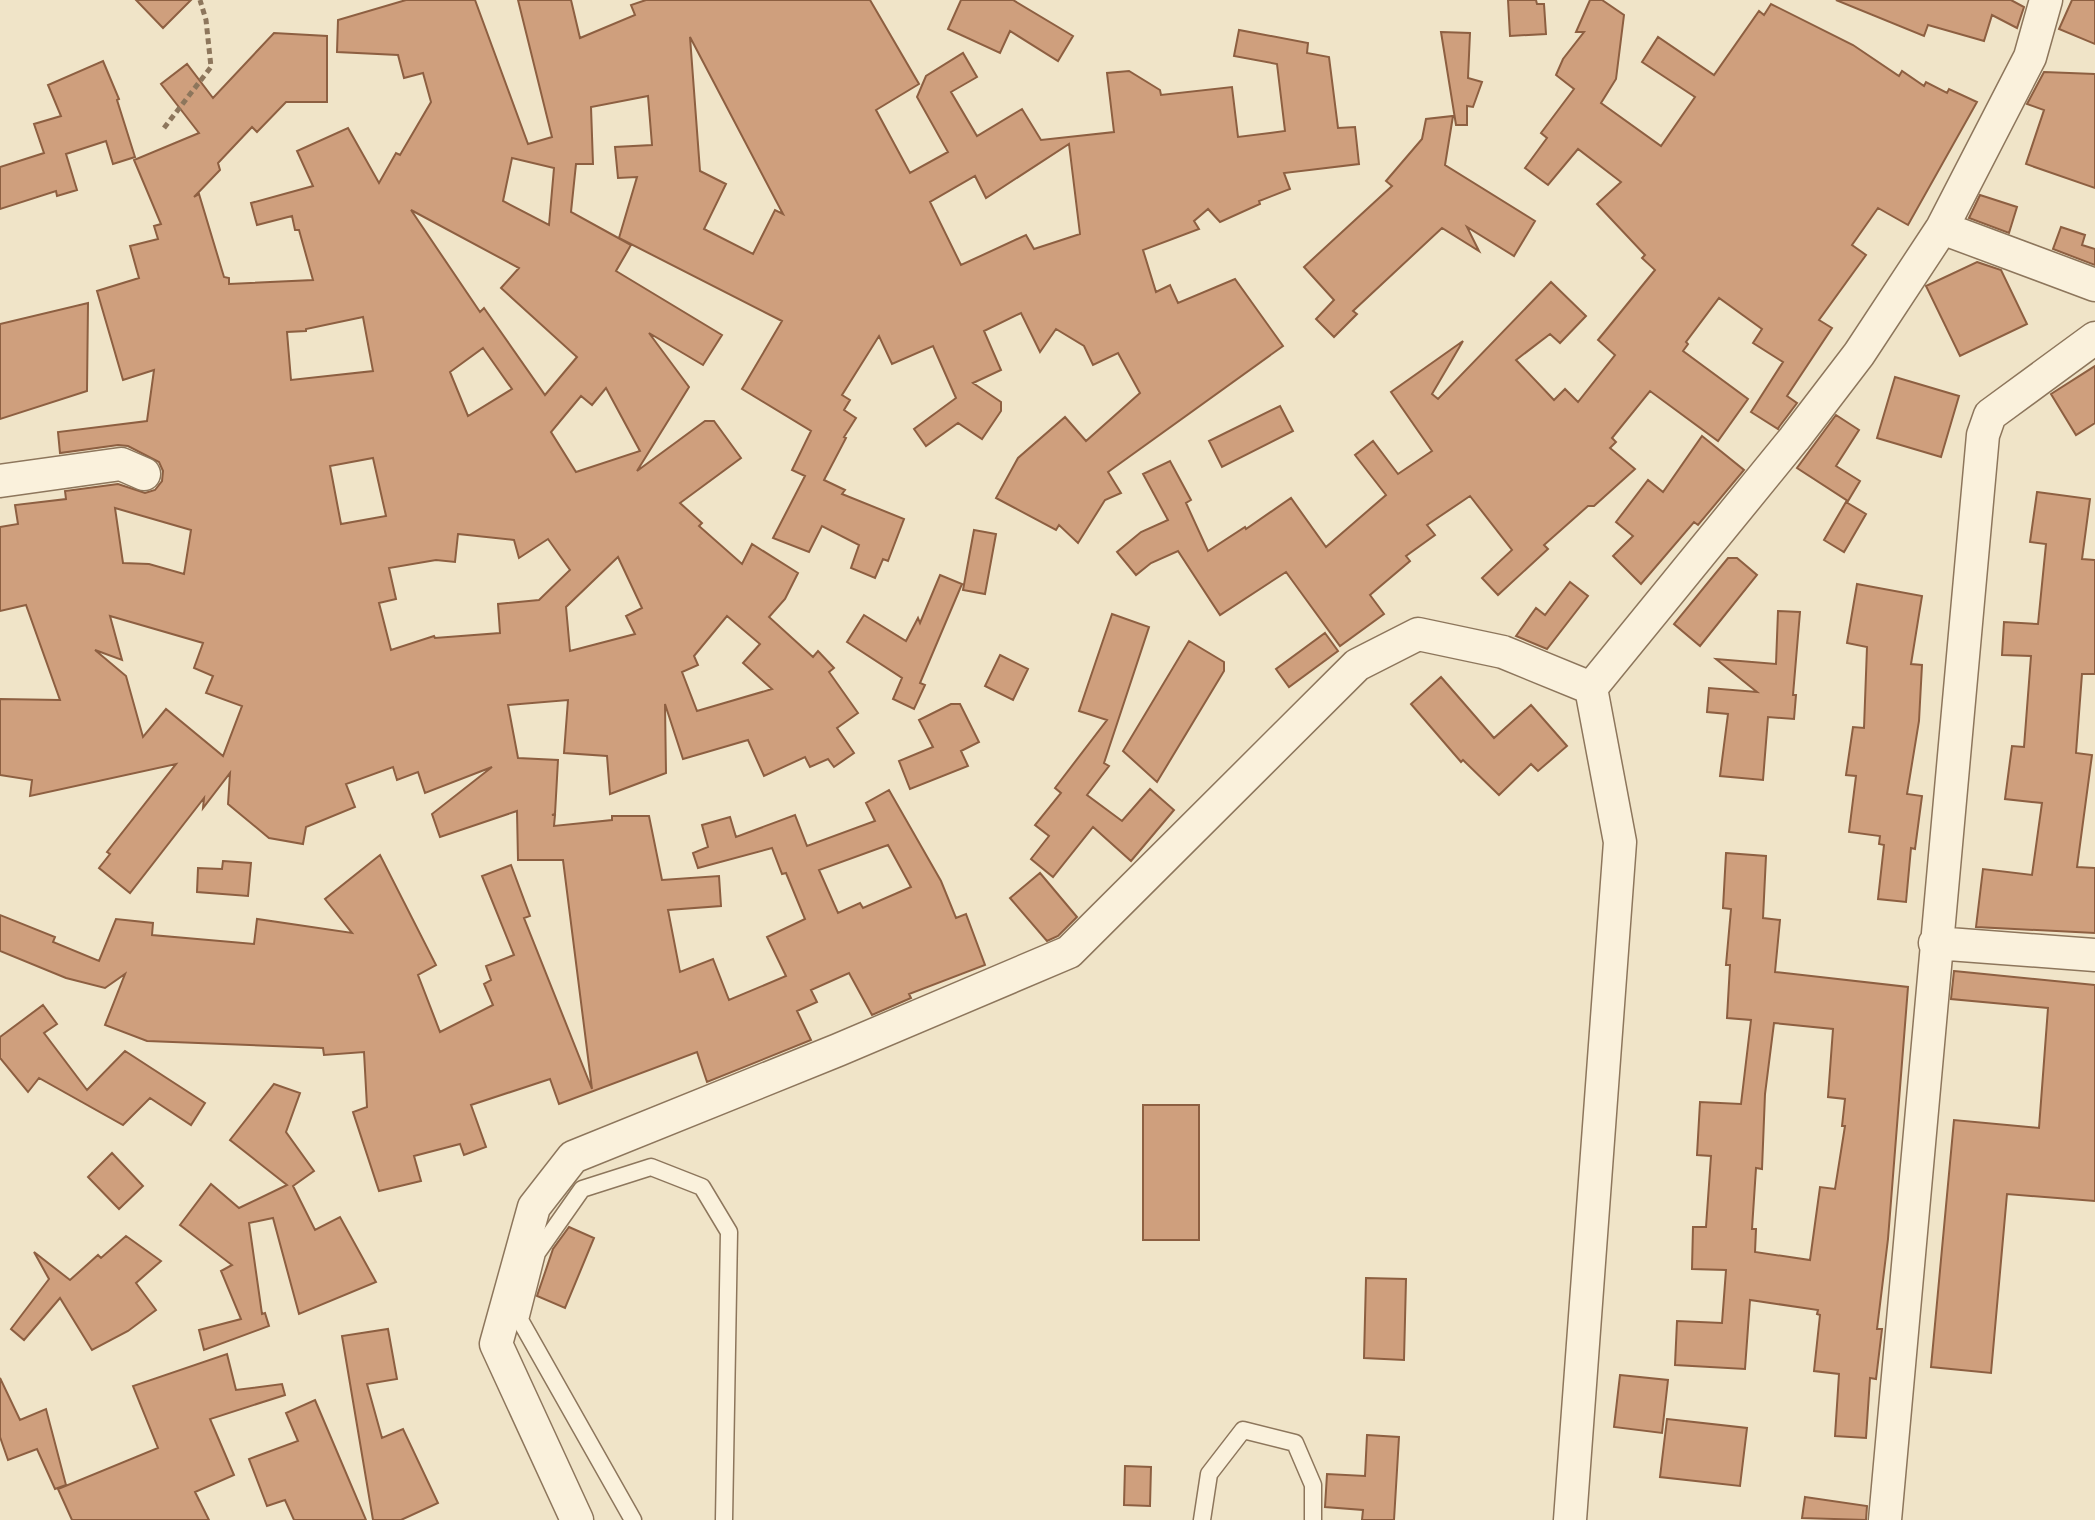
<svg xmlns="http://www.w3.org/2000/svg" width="2095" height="1520" font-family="Bitter,serif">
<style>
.building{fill:#cf9f7d;stroke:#8d5f41;stroke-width:2;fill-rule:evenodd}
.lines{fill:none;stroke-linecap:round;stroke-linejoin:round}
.lane-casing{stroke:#8d765c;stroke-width:19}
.street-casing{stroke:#8d765c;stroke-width:35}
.path{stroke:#8d765c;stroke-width:5;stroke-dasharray:6 4;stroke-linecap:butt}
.lane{stroke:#faf1dc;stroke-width:16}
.street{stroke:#faf1dc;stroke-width:32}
</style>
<rect width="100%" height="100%" fill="#f0e4c8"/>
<path class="building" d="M136 0H191L163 28Z
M406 0H475L528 144 552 137 518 0H571L580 38 635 15 631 5 646 0H870L919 84 876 110 910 173 948 152 917 97 926 76 963 53 977 77 951 92 977 136 1022 109 1041 140 1114 132 1107 73 1129 71 1160 90 1161 95 1232 87 1238 137 1285 131 1277 64 1234 56 1239 30 1308 43 1307 53 1329 57 1338 128 1355 127 1359 164 1284 173 1290 189 1259 201 1260 204 1220 222 1208 209 1194 221 1199 229 1143 250 1156 292 1170 285 1178 303 1235 279 1283 346 1108 472 1121 493 1105 500 1078 543 1059 525 1056 530 996 498 1018 458 1065 417 1086 441 1140 393 1118 353 1093 365 1084 346 1056 329 1040 352 1021 313 984 331 1001 370 973 383 1001 402V411L982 439 958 423 926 446 914 429 956 398 933 346 892 364 879 336 842 395 850 400 844 410 856 418 844 437 846 438 824 480 845 490 842 494 904 519 888 561 883 559 875 578 851 568 859 545 822 526 809 552 773 538 805 476 792 470 811 431 742 389 782 321 619 238 637 177 618 178 615 147 652 145 648 96 591 107 593 164H576L571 212 631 245 616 271 722 335 703 365 649 333 689 387 637 471 705 421H714L741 458 680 503 702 523 699 526 742 564 752 544 798 573 785 599 769 617 813 657 818 651 834 668 829 672 858 713 837 728 854 753 834 767 828 759 810 767 805 757 764 776 748 740 683 759 665 704 666 773 610 794 607 756 564 753 568 700 508 705 518 758 558 760 555 814 552 815H555L554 826 612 820V816H649L662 880 719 876 721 906 668 910 680 972 713 959 729 1000 786 976 767 937 805 919 786 873 782 874 772 848 698 868 693 853 708 847 702 825 730 817 736 837 795 815 807 846 875 821 866 803 889 790 941 881 956 918 966 914 985 965 909 994 911 998 872 1015 849 973 811 990 817 1002 797 1011 811 1040 707 1082 697 1052 559 1104 550 1079 471 1105 486 1147 464 1155 460 1144 414 1156 421 1181 379 1191 353 1112 367 1107 364 1052 324 1055 323 1048 147 1041 105 1025 125 974 105 988 66 978 0 951V915L55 937 53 942 99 961 116 919 153 923 152 935 254 944 257 919 352 933 325 899 380 855 436 965 418 975 440 1032 493 1005 484 984 491 980 486 966 514 955 482 876 511 865 530 916 524 918 592 1089 563 860H518L517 811 440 837 432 814 492 767 425 793 418 772 397 780 393 767 346 784 355 807 306 827 303 844 269 838 228 804 230 773 203 808 204 798 130 893 99 868 110 854 107 852 176 764 30 796 32 780 0 775V699L60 700 26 605 0 611V527L18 524 15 505 66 499 65 491 118 484 145 493 155 490 162 481 163 471 159 462 128 446 118 445 60 453 58 432 147 421 154 370 123 380 97 291 139 278 130 246 158 239 154 226 161 224 134 160 199 133 161 84 187 64 213 98 274 33 327 36V102H286L257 132 252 127 218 163 220 170 194 197 199 194 224 277 229 278V284L313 280 299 230H295L292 216 257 225 251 203 313 186 297 151 348 128 379 183 396 153 400 155 431 102 423 73 404 78 398 55 337 52 338 20ZM690 37 783 214 775 210 753 254 704 229 726 184 700 171ZM1069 144 1080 234 1034 249 1026 235 961 265 930 202 975 176 986 198ZM512 158 554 168 549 225 503 201ZM411 210 519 268 501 288 577 357 545 395 484 308 480 312ZM363 317 373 371 291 380 287 332 306 331V329ZM483 348 512 389 468 416 450 372ZM606 388 640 451 576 472 551 432 581 396 592 405ZM373 458 386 516 341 524 330 466ZM115 508 191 530 184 574 149 564 123 563ZM458 534 514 540 519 558 548 539 570 570 539 600 498 604 500 633 435 638 434 636 391 650 379 603 396 599 389 568 436 560 455 562ZM618 557 642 608 626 616 635 634 570 651 566 607ZM110 616 203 643 194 668 213 676 206 693 242 706 223 756 166 709 143 737 126 676 95 650 122 660ZM727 616 760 644 743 663 772 689 697 711 682 672 698 665 694 656ZM888 845 911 887 863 908 860 903 838 913 819 870Z
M961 0H1013L1073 36 1058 61 1010 31 1000 53 948 29Z
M1508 0H1536L1537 4H1544L1546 34 1510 36Z
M1590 0H1602L1624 15 1616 79 1601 103 1661 146 1695 97 1642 62 1658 37 1714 75 1759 11 1764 15 1771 4 1853 45 1899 76 1902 71 1924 86 1926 82 1947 93 1949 89 1977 102 1908 225 1878 208 1852 245 1866 255 1819 320 1832 328 1787 396 1797 403 1779 427 1778 429 1751 412 1783 362 1753 343 1762 329 1719 298 1686 342 1688 344 1683 351 1748 399 1718 441 1650 391 1612 438 1616 442 1610 448 1635 469 1594 506H1588L1544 545 1548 549 1498 595 1482 578 1512 550 1470 496 1427 525 1435 535 1406 556 1410 561 1370 595 1384 614 1340 646 1286 572 1220 615 1178 551 1151 563 1136 575 1117 552 1141 532 1168 520 1143 474 1170 461 1191 500 1186 503 1208 551 1245 527 1246 529 1291 498 1326 547 1386 495 1355 455 1373 441 1398 474 1432 451 1391 392 1463 341 1432 394 1438 399 1551 282 1586 316 1560 343 1550 334 1516 360 1554 400 1565 389 1578 402 1615 355 1598 340 1655 270 1642 258 1645 255 1597 204 1621 182 1578 149 1548 185 1525 168 1547 138 1541 133 1574 89 1556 75 1563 59 1584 32H1576Z
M1836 0H2011L2024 7 2017 28 1992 15 1984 41 1928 25 1924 36Z
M2072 0H2095V44L2059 29Z
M1441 32 1470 33 1468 78 1482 82 1473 107 1467 106V125H1456Z
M103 61 119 99 117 100 135 157 113 164 106 141 66 154 77 190 57 196 56 191 0 209V167L44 153 34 124 61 116 48 85Z
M2044 72 2095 74V188L2026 164 2044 110 2027 104Z
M1453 116 1445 165 1535 221 1514 256 1467 227 1479 251 1442 228 1353 311 1357 314 1334 337 1316 319 1334 300 1304 267 1392 186 1386 181 1422 139 1426 119Z
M1980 195 2017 207 2009 233 1969 218Z
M2061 227 2085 235 2082 245 2095 249V265L2053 249Z
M1977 262 2001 270 2027 324 1960 356 1926 286Z
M88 303 87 391 0 419V324Z
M2095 366V423L2076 435 2051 394Z
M1895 377 1959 396 1941 457 1877 438Z
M1280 406 1293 431 1222 467 1209 441Z
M1836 415 1859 430 1836 466 1860 481 1848 501 1797 468Z
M1702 436 1744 470 1698 525 1694 522 1641 584 1613 556 1633 536 1616 522 1648 480 1663 492Z
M2037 492 2090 499 2082 559 2095 560V674H2082L2076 753 2092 755 2077 867 2095 868V933L1976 927 1983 869 2032 875 2042 803 2005 799 2012 746 2024 747 2031 656 2002 655 2004 622 2038 624 2046 544 2030 542Z
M1846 502 1866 514 1844 552 1824 540Z
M974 530 996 534 985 594 963 590Z
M1728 558H1737L1757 575 1700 646 1674 624Z
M940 575 962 584 920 683 925 685 914 709 893 699 902 678 847 642 864 615 906 641 918 618 920 623Z
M1570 582 1588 596 1547 649 1516 636 1536 608 1545 615Z
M1857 584 1922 596 1911 664 1922 665 1919 721 1907 794 1922 796 1915 849 1911 848 1906 902 1878 899 1884 845 1879 844 1880 836 1849 832 1856 776 1846 775 1853 727 1864 728 1867 647 1847 643Z
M1778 611 1800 612 1793 695H1796L1794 719 1768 717 1763 780 1720 776 1728 714 1707 712 1709 688 1757 692 1716 659 1776 664Z
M1112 614 1149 627 1104 763 1109 766 1087 795 1122 821 1150 789 1174 810 1131 861 1093 827 1053 877 1031 859 1049 836 1035 825 1061 793 1055 788 1107 720 1079 711Z
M1325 633 1338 651 1289 687 1276 669Z
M1189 641 1224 662V671L1157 782 1123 751Z
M1000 655 1028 669 1013 700 985 686Z
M1441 677 1494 738 1531 705 1567 746 1538 771 1531 764 1499 795 1463 760 1461 762 1411 704Z
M951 704H960L979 742 961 751 968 766 910 789 899 761 933 747 919 720Z
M1726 853 1766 856 1763 918 1780 920 1775 972 1908 987 1888 1239 1877 1329H1882L1876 1379 1870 1378 1866 1438 1835 1436 1839 1374 1814 1371 1820 1315 1817 1314 1818 1310 1750 1300 1745 1369 1675 1365 1677 1321 1722 1323 1726 1270 1692 1269 1693 1227H1706L1711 1156 1697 1155 1700 1102 1741 1104 1751 1020 1727 1018 1730 965H1726L1731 909 1723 908ZM1774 1023 1833 1029 1828 1097 1845 1099 1842 1126H1845L1835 1189 1820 1187 1810 1260 1755 1252 1756 1229H1752L1756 1168 1762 1169 1765 1094Z
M223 861 251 863 248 896 197 892 198 868 222 869Z
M1040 873 1077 917 1058 936 1047 941 1010 898Z
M1954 971 2095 985V1201L2007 1194 1991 1373 1931 1367 1954 1120 2039 1128 2048 1008 1951 999Z
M43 1005 57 1024 44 1033 87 1090 125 1051 205 1103 191 1125 150 1098 123 1125 39 1078 28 1092 0 1058V1037Z
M274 1084 300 1093 286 1132 314 1171 293 1186 315 1230 340 1217 376 1282 299 1314 273 1218 249 1223 262 1314 265 1313 269 1326 204 1350 199 1330 241 1319 221 1271 232 1265 180 1225 211 1184 239 1208 287 1185 230 1140Z
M1143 1105H1199V1240H1143Z
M112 1153 143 1186 119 1209 88 1177Z
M569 1227 594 1238 565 1308 537 1296 553 1249Z
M126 1236 161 1261 136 1283 156 1310 128 1331 92 1350 60 1298 24 1340 11 1329 49 1279 34 1252 70 1280 98 1255 101 1258Z
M1366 1278 1406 1279 1404 1360 1364 1358Z
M388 1329 397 1379 367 1384 382 1438 403 1429 438 1503 401 1520H373L342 1336Z
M227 1354 236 1390 282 1384 285 1395 210 1419 234 1475 195 1492 209 1520H72L58 1489 158 1448 133 1386Z
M1620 1375 1668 1380 1662 1433 1614 1427Z
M0 1378 20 1420 46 1409 66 1485 55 1489 37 1449 8 1460 0 1437Z
M315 1400 366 1520H294L285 1500 267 1506 249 1459 298 1441 286 1413Z
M1667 1419 1747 1428 1740 1486 1660 1477Z
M1367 1435 1399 1437 1394 1520H1362L1363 1510 1325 1507 1327 1474 1365 1476Z
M1125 1466 1151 1467 1150 1506 1124 1505Z
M1805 1497 1867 1506 1866 1520 1802 1518Z"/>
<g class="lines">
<g class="lane-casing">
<path id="lane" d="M633 1520 520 1320 537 1253 582 1189 651 1167 702 1187 729 1232 724 1520
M1202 1520 1209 1474 1243 1430 1295 1443 1313 1485V1520"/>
</g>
<g class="street-casing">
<path id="street" d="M1942 228 2095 285
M0 481 121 464 144 474
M1935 943 2095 955
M577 1520 496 1344 534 1207 573 1157 838 1050 1069 952 1357 665 1418 634 1503 652 1591 688
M1570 1520 1620 842 1591 688 1794 439 1859 354 1942 228 2030 57 2046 0
M1885 1520 1983 435 1990 415 2095 338"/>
</g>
<path class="path" d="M164 128 211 67 206 20 200 0"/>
<use href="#lane" class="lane"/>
<use href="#street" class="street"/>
</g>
</svg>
